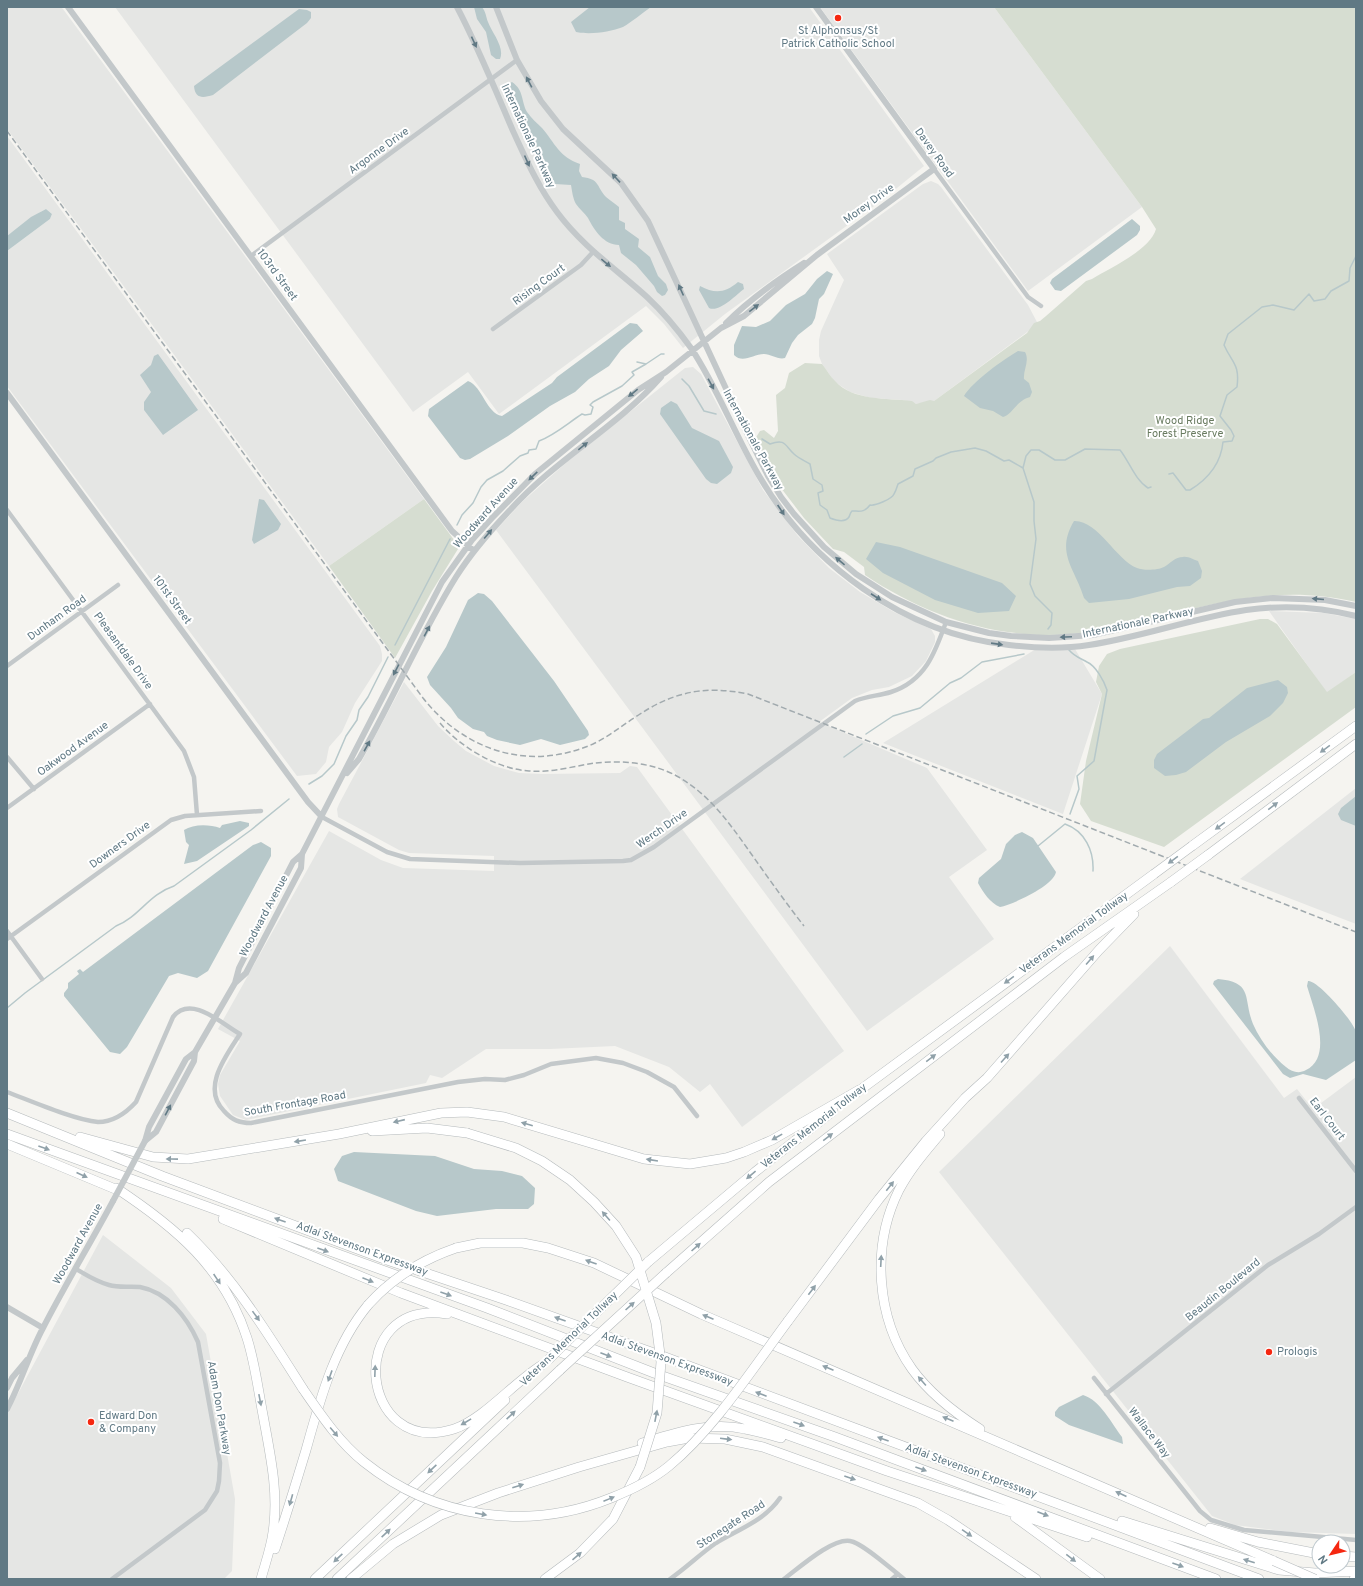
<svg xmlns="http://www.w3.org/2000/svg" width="1363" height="1586" font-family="Overpass,sans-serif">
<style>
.built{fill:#e5e6e4}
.green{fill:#d6ddd1}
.water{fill:#b7c8ca}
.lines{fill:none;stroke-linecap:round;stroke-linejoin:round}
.stream{stroke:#b7c8ca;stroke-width:1.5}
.motorway-casing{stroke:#b5babc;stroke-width:10}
.minor{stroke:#c3c8ca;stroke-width:4.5}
.tertiary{stroke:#c3c8ca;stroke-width:6}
.motorway{stroke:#fff;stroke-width:9}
.rail{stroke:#a1aaae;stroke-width:1.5;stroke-dasharray:6 3;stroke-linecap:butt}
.motorway-bridge-casing{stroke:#b5babc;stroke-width:10;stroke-linecap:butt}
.tertiary-bridge{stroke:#c3c8ca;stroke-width:6}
.motorway-bridge{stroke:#fff;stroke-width:9}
.oneway{fill:#607984}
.oneway2{fill:#90a1a9}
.poi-dot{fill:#f52710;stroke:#fff;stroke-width:1.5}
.labels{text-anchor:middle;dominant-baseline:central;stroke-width:4;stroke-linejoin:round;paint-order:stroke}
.poi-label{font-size:11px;fill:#607984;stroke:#fff;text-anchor:start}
.street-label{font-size:11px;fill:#607984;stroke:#fff}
.park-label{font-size:11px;fill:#697b60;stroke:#fff}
</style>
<rect width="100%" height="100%" fill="#f5f4f0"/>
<path class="built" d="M7 7H61L63 9 424 499 329 566 134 300 7 129Z
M115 7H809L924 166 881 201 725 314 683 348 664 324 646 306 499 414 468 372 413 412Z
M820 7H994L1142 207 1028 291Z
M7 136 380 646 382 654V661L355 703 342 732 329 747 326 762 316 774 297 776 7 386V251L50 219 52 214 46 209 42 211 7 236Z
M931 181 938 184 941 187 1028 305 1038 324 934 401 916 404 903 400 871 398 850 392 835 382 822 364 819 356V340L821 331 844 280 827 254 923 184Z
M693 367 701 374 763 490 798 536 829 568 860 592 894 612 931 629 935 636V642L926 661 912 676 889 687 872 690 852 698 819 722 927 768 987 850 949 877 994 939 867 1031 496 530 522 502 567 462 685 368Z
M1269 611 1324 613 1356 619V672L1327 693Z
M1036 649H1075L1102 694 1063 814 883 743Z
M404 682 438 726 454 741 466 751 494 766 519 773 543 774 620 773 630 766 637 767 844 1051 742 1127 710 1084 700 1092 669 1067 615 1046 550 1049H486L442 1078 430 1075 426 1083 246 1120 233 1115 220 1096 218 1084 220 1075 240 1041 218 1029 329 831 381 860 403 868 494 871V856L409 853 399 850 338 817 337 809 339 804Z
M1356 788V924L1240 879Z
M1170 946 1284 1098 1297 1089 1313 1109 1356 1077V1534L1290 1532 1235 1525 1212 1516 939 1172Z
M103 1235 171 1288 206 1334 235 1499 232 1571 224 1579H7V1414Z"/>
<path class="green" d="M994 7H1356V602C1257 579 1183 617 1088 632 1009 644 930 619 865 575L864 567 844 552 833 549 804 518 781 488 755 439 760 431 764 430 774 438 778 431 776 395 785 388 789 373 805 363 822 364C826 369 830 376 835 381 853 401 887 398 912 401L916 404 930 400 934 401 1027 333 1034 323 1040 321 1046 316 1086 281 1092 279C1110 268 1150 250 1156 229L1142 207Z
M424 499 457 544 458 549 432 591 395 658 329 566Z
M1260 619H1268L1277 624 1327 692 1356 672V707L1164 847 1091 821 1080 804 1086 761 1102 694 1096 682 1099 666 1107 654 1120 649Z"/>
<path class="water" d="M474 7H482C486 12 486 17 488 22 492 33 505 47 500 59H496L491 55 486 32 477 19Z
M590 7H651C642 13 632 22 623 27 610 32 590 35 576 32L571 22Z
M299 9 307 10 311 12V18L307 23 213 95C203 98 195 99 194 86Z
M512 82C524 90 521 101 527 112 531 118 537 123 542 128 555 143 559 157 580 164L579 171 582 177C600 179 596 186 606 197 610 200 615 204 619 207V220L625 223V229L639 239 638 247 650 257 658 276 666 284 668 290 665 295 662 296 657 292 654 286 636 265 621 253 619 245C604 245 594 230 588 218 585 213 579 209 576 204 573 199 572 191 571 185L555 184 510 92 508 84Z
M46 209 52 214 50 219 7 251V236L31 217Z
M1132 219 1140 226V230L1137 235 1061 291 1055 290 1050 283 1052 279Z
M827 271 833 274 824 294 819 299 815 318 812 324 798 335 792 343 785 358C778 360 771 354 764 354 753 354 743 364 734 355V345L742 326 756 327 770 321 786 305 805 294 817 279Z
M738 282 743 284 744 289C736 295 719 313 709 308L699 290 700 286C715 294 725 293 738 282Z
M630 323 637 324 643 331 621 350 609 366 589 379 575 392 550 406 508 436 470 459 465 460 460 458 428 416 429 409 468 381C483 387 486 413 502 416L552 383 557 377Z
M1018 351 1025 352C1030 361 1023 370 1024 379L1029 383 1032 392 1030 397C1017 400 1012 415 1003 417L993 411 980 408 964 396C972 382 1004 359 1018 351Z
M158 354 198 410 163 435 144 410V402L151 392 140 375 151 365 154 356Z
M671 401 677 404 692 428 719 441 733 467 731 473 717 484 711 483 706 479 660 414 661 408Z
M259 499 264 500 281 524 278 530 254 544 252 540Z
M1074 521C1098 520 1116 560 1137 568 1144 571 1158 570 1164 567 1171 563 1175 557 1183 557 1188 556 1194 560 1198 561L1202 571 1201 578 1190 586 1177 587 1129 599 1089 603 1084 598C1075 568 1055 553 1074 521Z
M876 542 900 547 1002 583 1016 596 1009 611 978 613 935 600 883 573 866 559Z
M478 593 484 594 492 601 554 681 588 731 589 735 585 739 560 745 541 739 520 745 497 740 487 736 484 732 473 729 458 718 451 708 430 685 427 677 446 647 468 600Z
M1278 680 1287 687 1288 693 1283 703 1270 716 1226 742 1186 772 1176 775 1165 776 1154 768V760L1157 754 1203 719 1209 718 1247 688Z
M1356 796V826L1341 820 1338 814 1341 808Z
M240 821 249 823V826L197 861 184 864 189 845 186 842 184 830C193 824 209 824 220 828L222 825Z
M1022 832 1033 838 1056 872C1053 886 1014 904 1000 907 990 903 983 892 978 883L979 878 1001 859 1006 844 1015 835Z
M261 842 271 848V856L208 971 197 978 178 973 169 976 127 1047 120 1054 110 1052 64 996V993L68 988V983L79 974 77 971 80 969 83 972 253 845Z
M1218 979C1254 982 1243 999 1253 1024 1260 1040 1272 1056 1286 1067 1292 1072 1299 1074 1306 1070 1334 1057 1313 1007 1307 986L1308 981C1318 980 1354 1022 1356 1032 1358 1041 1356 1052 1356 1060L1326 1080 1303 1074 1290 1078 1283 1074 1213 984 1214 981Z
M354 1152 435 1156 474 1169 502 1171 522 1176 535 1188 534 1204 528 1209H496L437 1216 416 1211 338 1181 334 1169 342 1156Z
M1083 1395C1100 1400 1112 1424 1122 1437L1123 1444 1069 1425 1055 1416V1412L1059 1407Z"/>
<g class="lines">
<path class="stream" d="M637 362 646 364 661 354H664
M682 379 689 386 704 411 716 414
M762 439 770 444C786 438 785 446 794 454 798 458 805 461 810 464L813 479 822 485 823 491 818 493 820 505 827 510 830 518C835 520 845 523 849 517 850 515 850 513 852 511 860 511 864 513 870 505 875 506 892 499 894 494 896 491 897 487 898 484L913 476 915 469 933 461 936 458 951 452 975 448 986 451 1004 461 1009 460 1023 468
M1169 474 1173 473 1186 490H1190C1208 479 1221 463 1223 442L1232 441 1234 436 1231 430 1220 416 1227 395 1237 387C1240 364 1232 363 1224 345L1228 334 1262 307 1273 305 1294 310 1309 294 1314 301 1325 299 1331 291 1349 281 1350 268 1356 256
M457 525 462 515 473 503 481 487 487 480 503 471 520 456 528 453 529 450 536 449 539 441C555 435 568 423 582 414L585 415 591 414 593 407 590 405 593 402 622 386 634 375 632 372 646 364
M1048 629 1051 625 1052 613 1035 596 1030 584 1036 539 1034 521V502L1023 468 1026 456 1031 450H1039L1055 460H1065L1085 449 1120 450C1129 461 1135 480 1148 488L1151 487
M395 645 450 539
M1069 650C1075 657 1080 658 1087 662 1096 666 1104 681 1107 690L1094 761 1077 776 1079 789 1070 814
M866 734 893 716 920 708 950 683 961 678 982 662 1024 654
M844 757 862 744
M309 784 322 776 334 764 346 736 357 720 359 710 368 697 388 657
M1038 846 1065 824C1085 831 1094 851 1093 871
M7 1008 25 993 116 926C139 917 149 894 174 886L251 830 289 799"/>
<g class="motorway-casing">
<path id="motorway" d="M1192 846 1356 726
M1208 855 1356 744
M856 1093 1154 874
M7 1113 162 1176 387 1260 506 1300 665 1357 1259 1579
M372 1131 427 1128 467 1133
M7 1134 487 1308 654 1373 835 1437 1216 1579
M940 1134C925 1152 910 1169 899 1190 871 1246 876 1318 912 1369 930 1394 955 1413 980 1429
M80 1137 153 1157 188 1159 339 1134 441 1113 467 1112 504 1117 644 1159 690 1164 726 1158 744 1152 772 1140 859 1090
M7 1144 120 1191
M116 1188C175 1227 224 1267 247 1338 255 1363 258 1389 263 1415 270 1454 279 1492 273 1532 271 1548 265 1564 261 1579
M223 1219 401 1293 627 1377 887 1471 1087 1537
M187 1233C234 1278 268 1334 303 1389
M456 1248 480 1243H523L548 1248 594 1263 701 1314 1274 1561
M648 1262 755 1172 833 1111
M666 1273 769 1182 1064 957 1171 882
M447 1314C344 1298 358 1459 454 1429 484 1419 514 1382 542 1365
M788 1321 879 1199 926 1141 965 1098 987 1078 1099 950 1134 914
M642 1443C675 1433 710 1421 745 1429 757 1431 769 1435 781 1438
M1015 1517 1100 1579
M1122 1521 1279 1570 1315 1573 1356 1571
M1210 1528 1258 1542 1319 1554
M275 1549C286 1516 296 1483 306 1450 320 1400 334 1346 368 1305
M1343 1556 1356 1557
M315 1579 505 1400
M337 1579 560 1370
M351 1579 393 1544 441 1515 498 1493 579 1467 667 1442 689 1438 725 1439 763 1447 918 1503 948 1520 1036 1579
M545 1579 580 1553 613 1519 640 1467
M1354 1579H1356"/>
</g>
<path class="minor" d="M934 169 1028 297 1041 306
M251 256 517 60
M493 329 581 265 593 252
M7 510 184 751 194 777 197 815
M7 666 118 585
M7 757 34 789
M7 808 150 704
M322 817 387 852 410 859 520 863 623 861 631 860 654 847 855 701C867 696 878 696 891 692 925 681 935 653 946 622
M7 931 42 979
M7 939 171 820 185 816 261 811
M7 1092C31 1101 75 1120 98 1122 113 1122 126 1113 136 1102L173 1017C191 994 222 1024 240 1034 226 1056 201 1088 224 1111 232 1120 239 1123 251 1123L458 1082 485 1079 505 1080 524 1075 551 1064 596 1058 623 1063 647 1072 674 1087 697 1116
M1299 1098 1356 1171
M76 1269C86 1275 97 1282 109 1285 119 1288 129 1286 140 1287 167 1292 187 1317 198 1342L220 1463 219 1481 217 1491 205 1510 112 1579
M1094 1378 1200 1511 1211 1520 1244 1530 1356 1540
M1106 1394 1268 1265 1319 1234 1356 1207
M670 1579C686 1568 700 1554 716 1543 739 1529 764 1521 780 1498
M784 1579C799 1568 832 1538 850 1541 863 1543 892 1570 904 1579
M892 1579 898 1574"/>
<path class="tertiary" d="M68 7 452 531 474 551
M457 7C478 47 495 89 513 131 526 159 538 187 557 212 582 246 616 269 647 297 663 312 678 330 691 348 717 387 734 433 758 474 809 563 904 634 1009 645 1035 648 1063 649 1089 645 1142 637 1193 618 1246 610 1282 605 1321 607 1356 616
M496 7 517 60 541 101 563 129 621 183 648 221 742 423 768 476 781 497 794 514 824 547 856 574 892 597 946 622 989 633 1011 636 1049 638 1093 635 1235 602 1273 598 1325 600 1356 606
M726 323C749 300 777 280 804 263
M7 393 308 802 322 817
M347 773 359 759C393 700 420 635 456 577 471 553 491 530 511 509 556 459 617 427 661 377
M235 983 239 968 271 905 293 862 302 854 442 582 472 540 492 518 535 474 638 390 666 372 721 328 744 316 817 255 934 169 816 7
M145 1141 156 1132 194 1061 195 1052 235 983 246 973 301 868 302 854
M145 1141 149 1127 186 1059 195 1052
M7 1307 43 1328
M7 1388 12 1378 27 1360
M7 1409C21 1383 29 1354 43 1328 65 1285 90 1244 113 1201"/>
<use href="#motorway" class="motorway"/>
<path class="rail" d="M7 131 423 698C465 751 529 772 593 744 608 737 620 727 634 718 672 692 703 685 748 694L1356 932
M440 723C460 747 497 769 529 771 551 773 574 766 595 763 622 760 652 763 675 775 710 794 730 824 752 855 769 879 786 903 804 926"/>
<g class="motorway-bridge-casing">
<path id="motorway-bridge" d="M1154 874 1192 846
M1171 882 1208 855
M467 1133 516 1148 542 1161 570 1180 594 1202 616 1226 636 1257 656 1323 661 1362 657 1413 640 1467
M368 1305C392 1278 421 1260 456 1248
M548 1360 648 1262
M560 1370 666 1273
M303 1389C321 1415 339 1442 364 1462 434 1518 527 1532 611 1498 631 1490 652 1480 669 1466 714 1429 753 1368 788 1321
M1274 1561 1315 1579"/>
</g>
<path class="tertiary-bridge" d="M113 1201 145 1141"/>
<use href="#motorway-bridge" class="motorway-bridge"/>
</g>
<defs><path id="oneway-solid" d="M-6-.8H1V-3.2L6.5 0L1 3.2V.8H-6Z"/></defs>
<g class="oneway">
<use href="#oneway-solid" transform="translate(474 42) rotate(65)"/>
<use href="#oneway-solid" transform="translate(529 82) rotate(-118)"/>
<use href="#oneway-solid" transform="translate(527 161) rotate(66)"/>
<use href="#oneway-solid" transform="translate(616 178) rotate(-133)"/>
<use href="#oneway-solid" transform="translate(606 263) rotate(39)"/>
<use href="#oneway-solid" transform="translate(681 290) rotate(-114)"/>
<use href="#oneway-solid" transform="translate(754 308) rotate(-38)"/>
<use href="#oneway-solid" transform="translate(711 384) rotate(61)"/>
<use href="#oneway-solid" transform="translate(633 393) rotate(141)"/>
<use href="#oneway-solid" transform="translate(583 446) rotate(-39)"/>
<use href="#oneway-solid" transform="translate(533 476) rotate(136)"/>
<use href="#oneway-solid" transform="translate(781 510) rotate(56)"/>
<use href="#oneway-solid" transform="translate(488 534) rotate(-50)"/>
<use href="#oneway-solid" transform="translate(840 561) rotate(-140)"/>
<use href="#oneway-solid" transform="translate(876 597) rotate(33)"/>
<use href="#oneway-solid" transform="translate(1318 599) rotate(-175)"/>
<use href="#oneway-solid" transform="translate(427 631) rotate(-62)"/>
<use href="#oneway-solid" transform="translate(1066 637) rotate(177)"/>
<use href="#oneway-solid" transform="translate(997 644) rotate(8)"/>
<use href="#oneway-solid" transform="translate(396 670) rotate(117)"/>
<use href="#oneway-solid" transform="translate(367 746) rotate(-61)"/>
<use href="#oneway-solid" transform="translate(168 1110) rotate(-62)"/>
</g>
<g class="oneway2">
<use href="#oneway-solid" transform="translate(1325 749) rotate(144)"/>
<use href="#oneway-solid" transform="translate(1273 806) rotate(-37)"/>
<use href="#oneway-solid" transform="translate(1220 826) rotate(144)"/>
<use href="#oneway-solid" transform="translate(1173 860) rotate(144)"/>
<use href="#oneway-solid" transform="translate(1090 960) rotate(-49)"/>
<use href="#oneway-solid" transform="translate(1009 980) rotate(144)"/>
<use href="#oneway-solid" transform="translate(931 1058) rotate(-37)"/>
<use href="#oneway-solid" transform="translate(1005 1058) rotate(-48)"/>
<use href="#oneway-solid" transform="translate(399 1121) rotate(167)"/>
<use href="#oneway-solid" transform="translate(527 1124) rotate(-164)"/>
<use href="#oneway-solid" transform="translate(777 1137) rotate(151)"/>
<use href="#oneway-solid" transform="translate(828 1137) rotate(-37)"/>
<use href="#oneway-solid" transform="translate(300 1141) rotate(171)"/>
<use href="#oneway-solid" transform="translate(44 1148) rotate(20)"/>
<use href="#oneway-solid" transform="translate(172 1159) rotate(-179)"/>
<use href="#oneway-solid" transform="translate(652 1160) rotate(-171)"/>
<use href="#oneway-solid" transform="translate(82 1175) rotate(24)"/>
<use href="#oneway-solid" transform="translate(751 1175) rotate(140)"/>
<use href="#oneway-solid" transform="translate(890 1186) rotate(-52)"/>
<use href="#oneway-solid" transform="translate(606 1216) rotate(-131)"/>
<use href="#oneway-solid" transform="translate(280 1220) rotate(-160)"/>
<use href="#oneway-solid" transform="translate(696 1247) rotate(-42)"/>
<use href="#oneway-solid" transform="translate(323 1250) rotate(20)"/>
<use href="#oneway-solid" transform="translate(881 1261) rotate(-87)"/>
<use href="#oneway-solid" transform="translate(591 1262) rotate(-160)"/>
<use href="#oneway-solid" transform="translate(217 1279) rotate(56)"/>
<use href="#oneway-solid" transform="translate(368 1280) rotate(22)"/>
<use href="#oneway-solid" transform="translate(812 1290) rotate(-53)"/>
<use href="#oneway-solid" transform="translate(446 1294) rotate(20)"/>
<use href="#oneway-solid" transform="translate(630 1306) rotate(-42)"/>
<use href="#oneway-solid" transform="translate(256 1316) rotate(54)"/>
<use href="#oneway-solid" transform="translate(708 1317) rotate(-157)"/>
<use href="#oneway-solid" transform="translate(560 1319) rotate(-160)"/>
<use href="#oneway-solid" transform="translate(606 1355) rotate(21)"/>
<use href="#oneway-solid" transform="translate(828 1368) rotate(-157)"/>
<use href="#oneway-solid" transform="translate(375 1371) rotate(-88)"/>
<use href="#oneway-solid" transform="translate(330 1376) rotate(110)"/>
<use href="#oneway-solid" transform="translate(922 1381) rotate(-131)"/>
<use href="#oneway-solid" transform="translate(761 1394) rotate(-159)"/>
<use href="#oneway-solid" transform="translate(260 1400) rotate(79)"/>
<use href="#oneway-solid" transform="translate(511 1415) rotate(-43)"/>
<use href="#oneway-solid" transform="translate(656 1416) rotate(-79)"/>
<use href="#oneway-solid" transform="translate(948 1419) rotate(-157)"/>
<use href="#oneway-solid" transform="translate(466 1422) rotate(149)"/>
<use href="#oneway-solid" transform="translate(799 1424) rotate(20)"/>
<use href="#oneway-solid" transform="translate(334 1432) rotate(50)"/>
<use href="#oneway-solid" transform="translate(726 1439) rotate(7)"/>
<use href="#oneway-solid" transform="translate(883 1439) rotate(-160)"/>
<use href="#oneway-solid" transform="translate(432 1469) rotate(137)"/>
<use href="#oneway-solid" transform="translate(921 1469) rotate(20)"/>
<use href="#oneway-solid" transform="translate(850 1478) rotate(19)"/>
<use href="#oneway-solid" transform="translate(518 1486) rotate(-18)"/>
<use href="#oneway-solid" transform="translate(1121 1494) rotate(-156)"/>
<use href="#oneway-solid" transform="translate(609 1499) rotate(-22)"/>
<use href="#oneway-solid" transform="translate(291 1500) rotate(106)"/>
<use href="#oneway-solid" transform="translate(481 1514) rotate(10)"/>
<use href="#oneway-solid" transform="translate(1043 1514) rotate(21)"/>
<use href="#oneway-solid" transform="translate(386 1533) rotate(-43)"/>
<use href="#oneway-solid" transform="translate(967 1533) rotate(34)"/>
<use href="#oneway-solid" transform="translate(577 1556) rotate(-41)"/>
<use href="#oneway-solid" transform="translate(338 1558) rotate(137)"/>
<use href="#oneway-solid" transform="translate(1071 1558) rotate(38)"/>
<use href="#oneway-solid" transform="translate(1249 1561) rotate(-163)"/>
<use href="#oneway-solid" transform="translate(1178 1565) rotate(20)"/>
</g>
<g class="poi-dot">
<circle cx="838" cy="18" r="4"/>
<circle cx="1269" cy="1352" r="4"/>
<circle cx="91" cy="1422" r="4"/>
</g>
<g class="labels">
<g class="poi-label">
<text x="838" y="31" text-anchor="middle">St Alphonsus/St<tspan x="838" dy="13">Patrick Catholic School</tspan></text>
<text x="1277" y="1352">Prologis</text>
<text x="99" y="1416">Edward Don<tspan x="99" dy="13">&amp; Company</tspan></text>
</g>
<g class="street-label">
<text transform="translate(528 136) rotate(65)">Internationale Parkway</text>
<text transform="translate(379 151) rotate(-36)">Argonne Drive</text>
<text transform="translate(934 153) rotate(54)">Davey Road</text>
<text transform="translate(869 204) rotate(-36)">Morey Drive</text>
<text transform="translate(277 275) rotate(54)">103rd Street</text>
<text transform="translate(539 285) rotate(-36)">Rising Court</text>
<text transform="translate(753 440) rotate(61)">Internationale Parkway</text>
<text transform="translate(486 513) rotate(-48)">Woodward Avenue</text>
<text transform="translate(172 600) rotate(54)">101st Street</text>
<text transform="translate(57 618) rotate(-36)">Dunham Road</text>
<text transform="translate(1138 623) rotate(-12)">Internationale Parkway</text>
<text transform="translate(123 651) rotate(54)">Pleasantdale Drive</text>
<text transform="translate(73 749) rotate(-36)">Oakwood Avenue</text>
<text transform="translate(662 829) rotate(-35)">Werch Drive</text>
<text transform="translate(120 845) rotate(-36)">Downers Drive</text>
<text transform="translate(264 916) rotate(-62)">Woodward Avenue</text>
<text transform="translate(1074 933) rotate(-36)">Veterans Memorial Tollway</text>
<text transform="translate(295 1104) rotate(-10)">South Frontage Road</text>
<text transform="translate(1327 1119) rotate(52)">Earl Court</text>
<text transform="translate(814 1126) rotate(-38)">Veterans Memorial Tollway</text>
<text transform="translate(78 1244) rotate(-61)">Woodward Avenue</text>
<text transform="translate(362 1249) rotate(20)">Adlai Stevenson Expressway</text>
<text transform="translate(1223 1290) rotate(-39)">Beaudin Boulevard</text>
<text transform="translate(569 1339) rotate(-44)">Veterans Memorial Tollway</text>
<text transform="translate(667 1359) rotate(20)">Adlai Stevenson Expressway</text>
<text transform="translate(219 1408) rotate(80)">Adam Don Parkway</text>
<text transform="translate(1149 1433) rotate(52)">Wallace Way</text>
<text transform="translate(971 1471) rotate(20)">Adlai Stevenson Expressway</text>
<text transform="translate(731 1525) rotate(-33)">Stonegate Road</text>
</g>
<g class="park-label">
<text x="1185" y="421">Wood Ridge<tspan x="1185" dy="13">Forest Preserve</tspan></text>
</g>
</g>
<rect width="1363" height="1586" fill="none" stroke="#607984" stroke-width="16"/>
<g transform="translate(1331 1554) rotate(235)"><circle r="19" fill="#ffffff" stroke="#bfc9ce"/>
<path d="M0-3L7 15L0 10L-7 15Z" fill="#f52710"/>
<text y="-6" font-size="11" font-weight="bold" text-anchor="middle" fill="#607984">N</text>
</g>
</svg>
